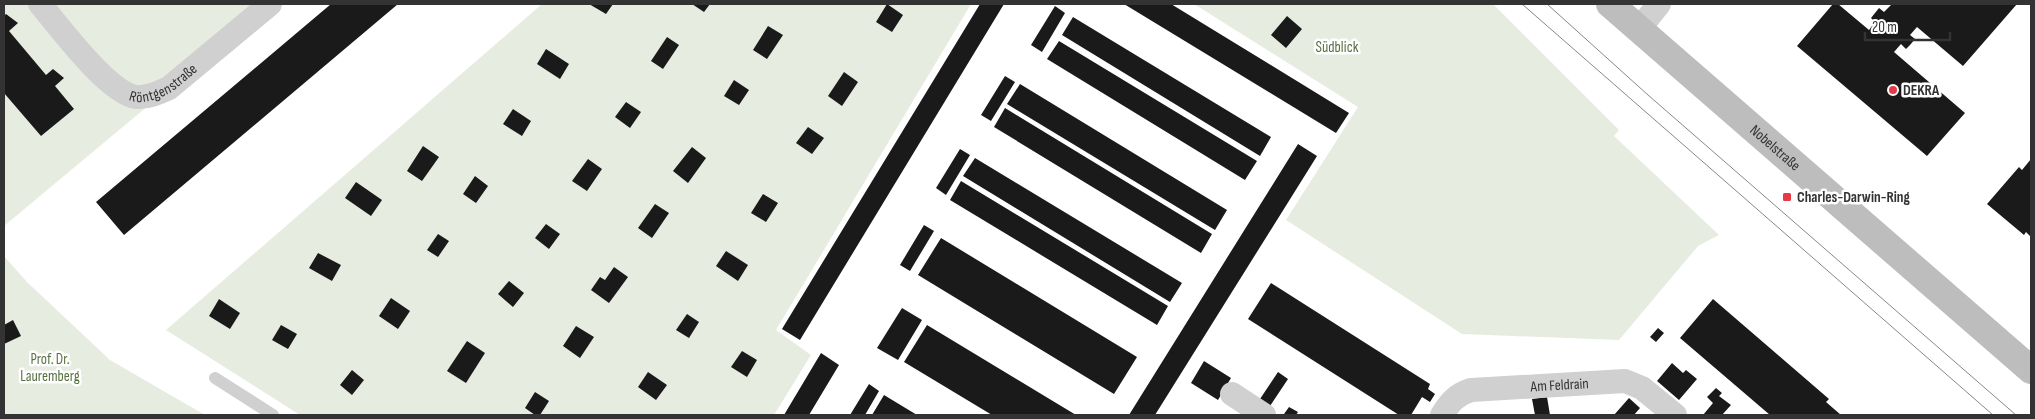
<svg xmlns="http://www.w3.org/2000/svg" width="2035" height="419" font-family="'Sofia Sans Condensed',sans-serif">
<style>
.green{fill:#e6ecdf}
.building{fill:#1a1a1a}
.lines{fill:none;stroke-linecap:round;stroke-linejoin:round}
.lane{stroke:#d0d0d0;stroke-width:12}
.street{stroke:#d0d0d0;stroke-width:24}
.secondary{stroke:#bdbdbd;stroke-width:28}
.tram{stroke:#888;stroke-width:1}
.poi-dot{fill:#e63946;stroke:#fff;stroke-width:2}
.labels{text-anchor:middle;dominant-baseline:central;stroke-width:5;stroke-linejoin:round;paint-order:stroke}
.park-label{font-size:15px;fill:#56703f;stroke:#fff}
.street-label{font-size:15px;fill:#333;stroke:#fff}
.poi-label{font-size:15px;font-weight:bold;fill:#333;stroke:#fff;text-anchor:start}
</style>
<rect width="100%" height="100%" fill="#fff"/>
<path class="green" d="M4 4H270L4 226Z
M542 4H971L776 330 811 355 774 415H300L166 330Z
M1194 4H1493L1619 130 1614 136 1719 235 1698 246 1619 340 1462 334 1286 220 1358 107Z
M4 256 27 282 110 360 205 415H4Z"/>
<path class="building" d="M331 4H398L124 235 96 202Z
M589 4H613L606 14Z
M692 4H710L704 12Z
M887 4 903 15 892 32 876 22Z
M980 4H1004L800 340 782 329Z
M1124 4H1171L1349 113 1336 133Z
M1833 4H1838L1869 30 1875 22 1871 18 1879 8 1884 12 1892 4H2017L1963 66 1917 27 1910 35 1915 39 1910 45 1906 49 1901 44 1894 52 1965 113 1927 156 1797 46Z
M1055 6 1065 13 1042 52 1031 45Z
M6 14 18 23 9 31 46 75 53 69 64 78 55 86 74 109 41 136 4 93V16Z
M1287 16 1302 29 1286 48 1271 35Z
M1073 17 1271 137 1260 156 1062 35Z
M768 26 783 35 767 59 753 50Z
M667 37 679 45 663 69 651 61Z
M1059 41 1257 161 1245 180 1047 59Z
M546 49 569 64 560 79 537 64Z
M844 72 858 82 842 106 828 96Z
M1005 76 1015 82 991 121 981 115Z
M734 80 749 90 739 105 724 96Z
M1020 84 1227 210 1215 230 1007 104Z
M626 102 641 112 630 128 615 117Z
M1005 108 1212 234 1201 253 994 127Z
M513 109 531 121 522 136 503 124Z
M808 127 824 138 812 154 796 143Z
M1298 144 1317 156 1155 415H1129Z
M423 146 439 157 422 181 407 171Z
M692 147 706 158 688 183 673 171Z
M960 149 970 155 946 195 936 188Z
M975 158 1182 283 1170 302 963 176Z
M588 159 602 169 587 191 572 181Z
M2031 159V237L2026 232 2024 235 1987 204 2019 167 2022 170Z
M475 176 488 186 476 203 463 194Z
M961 181 1168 306 1157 325 950 200Z
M356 182 382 200 371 216 345 198Z
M763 194 778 203 766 222 751 213Z
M655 204 669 213 652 238 638 228Z
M546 224 560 234 549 249 535 238Z
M924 225 934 231 910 271 900 265Z
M438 234 449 241 438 257 427 250Z
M941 238 1137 357 1114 394 918 275Z
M726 251 748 265 738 281 716 266Z
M318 253 341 265 332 281 309 268Z
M614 267 628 277 609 303 591 290 600 277 605 280Z
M509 281 524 293 513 307 498 294Z
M1271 283 1430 384 1428 389 1435 394 1430 402 1422 397 1411 415H1399L1248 319Z
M391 298 410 311 398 329 379 316Z
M219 299 240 313 230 329 209 316Z
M1713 299 1829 399 1826 402 1841 415H1770L1680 338Z
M902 308 922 320 898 360 877 348Z
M687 314 699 322 689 338 676 330Z
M13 320 21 336 4 344V325Z
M281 325 297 334 288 349 272 340Z
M927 325 1076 415H992L904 362Z
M576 326 594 337 580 358 563 346Z
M1658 328 1664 333 1656 342 1650 337Z
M467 341 485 353 466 383 447 371Z
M742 351 757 360 747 377 731 367Z
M821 353 839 365 809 415H784Z
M1204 361 1231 378 1218 400 1191 383Z
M1672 363 1683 373 1686 370 1697 379 1679 400 1657 381Z
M352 370 364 380 352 395 340 385Z
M648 372 667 385 656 400 638 387Z
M1278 372 1288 379 1270 406 1260 399Z
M869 384 879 391 865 415H850Z
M1716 388 1722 393 1719 396 1731 405 1722 415H1703L1713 403 1707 397Z
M535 392 549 401 540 415H535L525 408Z
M884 395 917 415H872Z
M1547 397 1550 415H1535L1532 399Z
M1629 398 1640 408 1634 415H1614Z
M1289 407 1298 412 1296 415 1284 414Z"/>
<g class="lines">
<path class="lane" d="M215 378 273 415"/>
<g class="street">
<path id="s1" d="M40 4C59 26 107 92 136 97 147 98 158 93 169 88L270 4"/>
<path d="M1639 29 1659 4"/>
<path d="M1232 394 1264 415"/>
<path id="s2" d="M1442 415C1450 402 1456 395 1471 390L1625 381 1642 388 1675 415"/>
</g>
<path class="secondary" id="s3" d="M1610 4 2031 370"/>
<path class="tram" d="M1522 4 1993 415
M1547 4 1648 95 2016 415"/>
</g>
<g class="poi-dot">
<circle cx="1893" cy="90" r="5"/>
<rect x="1782" y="192" width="10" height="10" rx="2.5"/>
</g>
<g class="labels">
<g class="park-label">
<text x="1337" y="47">Südblick</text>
<text x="50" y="359">Prof. Dr.<tspan x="50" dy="17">Lauremberg</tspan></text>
</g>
<g class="street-label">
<text stroke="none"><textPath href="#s1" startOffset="166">Röntgenstraße</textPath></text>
<text stroke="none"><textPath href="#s3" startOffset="219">Nobelstraße</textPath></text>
<text stroke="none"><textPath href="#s2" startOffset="128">Am Feldrain</textPath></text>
</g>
<g class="poi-label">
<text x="1903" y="90">DEKRA</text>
<text x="1797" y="197">Charles-Darwin-Ring</text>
</g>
</g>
<rect width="2035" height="419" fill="none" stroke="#333333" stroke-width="10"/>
<path d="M1865 32v8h85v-8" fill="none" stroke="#333333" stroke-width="2.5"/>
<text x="1872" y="32" font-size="15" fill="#333333" stroke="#ffffff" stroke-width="4" paint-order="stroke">20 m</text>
</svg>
